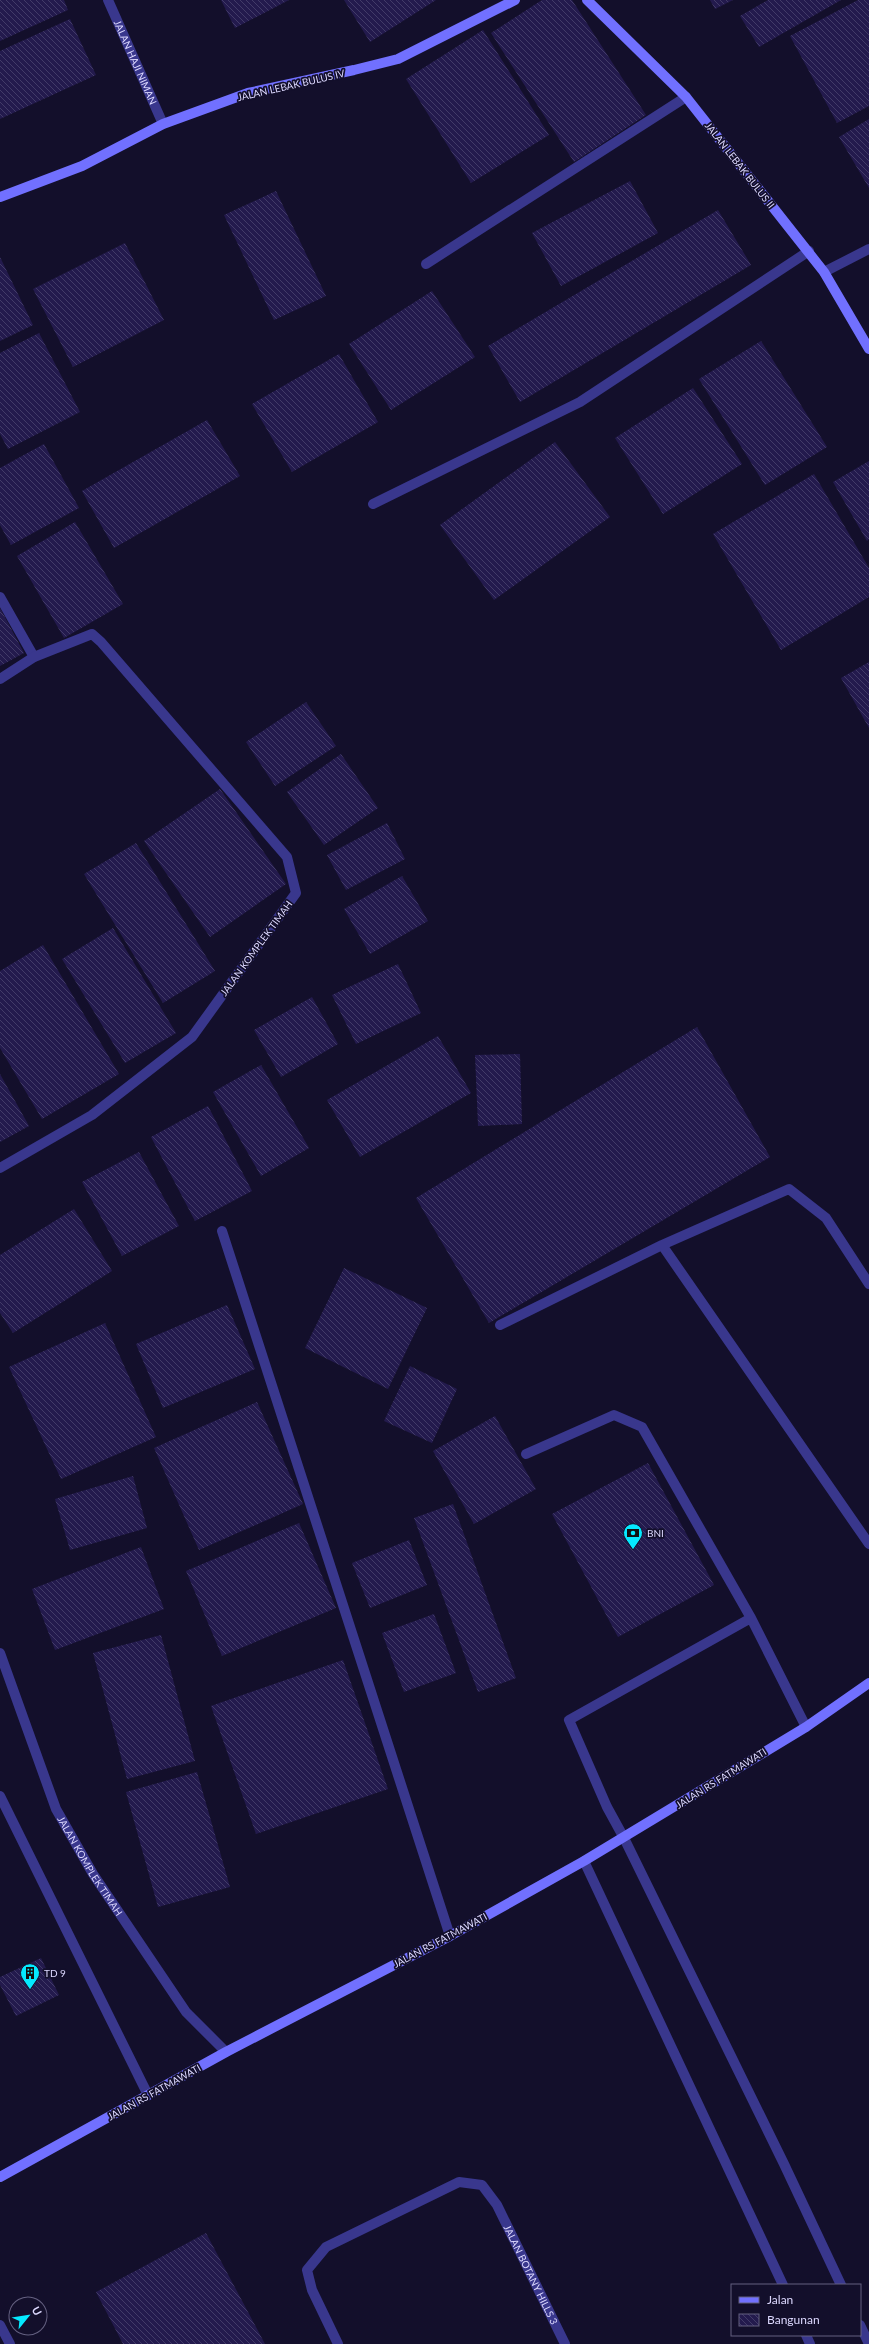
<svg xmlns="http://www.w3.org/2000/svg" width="869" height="2344" font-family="Lato,sans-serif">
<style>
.building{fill:url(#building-back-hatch)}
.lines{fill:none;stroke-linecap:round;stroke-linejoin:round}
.lane{stroke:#39378d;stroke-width:10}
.street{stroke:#39378d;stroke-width:10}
.secondary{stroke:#7170ff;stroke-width:10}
.labels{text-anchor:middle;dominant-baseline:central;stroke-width:3.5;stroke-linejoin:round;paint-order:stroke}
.street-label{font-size:10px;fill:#ddd9ff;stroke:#130f2b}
.poi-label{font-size:10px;fill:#ddd9ff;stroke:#130f2b;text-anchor:start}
</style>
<defs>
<pattern id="building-back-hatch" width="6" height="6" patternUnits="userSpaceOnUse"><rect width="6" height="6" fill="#231a4d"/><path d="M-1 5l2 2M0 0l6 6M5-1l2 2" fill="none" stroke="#423b68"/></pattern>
</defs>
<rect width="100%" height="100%" fill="#130f2b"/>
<path class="building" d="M0 0H64L68 10 0 41Z
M221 0H289L235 28Z
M344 0H436L370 42Z
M542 0H572L646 115 574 162 491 33Z
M710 0H733L715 9Z
M768 0H841L759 47 740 16Z
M858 0H869V106L837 123 790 36Z
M70 19 96 75 0 119V51Z
M483 30 549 135 471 183 406 79Z
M869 119V188L839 137Z
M630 181 658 233 561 286 532 233Z
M276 191 326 296 274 320 224 215Z
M718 210 751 265 520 402 488 346Z
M125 243 164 320 73 367 33 289Z
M0 257 33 325 0 341Z
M432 291 475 357 391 410 349 344Z
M39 333 80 412 8 449 0 434V353Z
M761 341 827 447 765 485 699 379Z
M339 354 378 422 292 472 252 404Z
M693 388 742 464 663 514 615 438Z
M207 420 240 476 114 548 82 491Z
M555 442 610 517 494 600 440 525Z
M44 444 79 508 11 545 0 525V468Z
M869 461V539L867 541 833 482Z
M814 474 869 568V597L781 650 713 534Z
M75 522 123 604 64 638 17 556Z
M0 608 24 653 0 666Z
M869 662V728L841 678Z
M306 702 336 746 275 786 246 742Z
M341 754 378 808 324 845 287 792Z
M220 789 286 884 210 937 144 841Z
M387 823 405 859 346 890 327 855Z
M136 843 215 971 163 1003 84 874Z
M402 876 428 921 370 954 344 909Z
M113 928 176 1033 125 1063 62 959Z
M43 945 119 1074 42 1119 0 1048V971Z
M398 964 421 1013 356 1044 332 995Z
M312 997 338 1044 281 1077 254 1030Z
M697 1027 770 1157 489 1323 416 1198Z
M438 1036 471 1093 360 1157 327 1100Z
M520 1054 522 1124 478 1126 475 1055Z
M261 1065 309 1148 261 1176 213 1092Z
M0 1074 29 1126 0 1142Z
M208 1106 252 1191 195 1221 151 1137Z
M139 1152 179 1226 122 1256 82 1182Z
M74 1209 112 1271 13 1333 0 1313V1255Z
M344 1268 427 1308 388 1389 305 1348Z
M227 1305 255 1369 163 1408 136 1344Z
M105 1323 156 1437 61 1479 9 1367Z
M410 1366 457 1389 432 1443 384 1421Z
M257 1402 303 1504 199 1550 154 1448Z
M495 1416 536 1489 474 1524 433 1451Z
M648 1463 714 1585 618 1637 552 1514Z
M133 1476 147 1528 70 1550 55 1499Z
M453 1504 516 1678 478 1692 414 1518Z
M299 1523 336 1608 222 1656 186 1571Z
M409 1540 427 1585 370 1608 352 1563Z
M141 1547 164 1609 55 1650 32 1589Z
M434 1614 456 1673 404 1692 382 1633Z
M161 1635 195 1761 127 1779 93 1653Z
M343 1660 388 1789 256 1834 211 1706Z
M197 1772 230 1887 158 1907 126 1792Z
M41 1958 59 1995 16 2016 0 1985V1977Z
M206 2233 265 2344H123L96 2292Z"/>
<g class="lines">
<path class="lane" d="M662 1245 869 1544
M500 1325 662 1245 789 1189 826 1218 869 1284
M526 1454 614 1415 642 1427 751 1618 806 1727
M624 1838 607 1807 569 1720 751 1618"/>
<g class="street">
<path id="s1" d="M108 0 163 124"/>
<path d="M426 264 686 97"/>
<path d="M824 272 869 249"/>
<path d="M373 504 580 402 809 251"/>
<path d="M0 597 34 657"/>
<path d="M0 679 34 657 92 634 101 642 287 857 296 893 192 1037 92 1115 0 1168"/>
<path d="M222 1231 450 1936"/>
<path id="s2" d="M0 1653 56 1809 93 1874 186 2012 226 2052"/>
<path d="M0 1796 148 2095"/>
<path d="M624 1838 784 2164 841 2285"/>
<path d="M584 1861 783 2285"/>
<path d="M0 2325 10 2344"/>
<path d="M860 2325 869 2344"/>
<path d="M806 2335 810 2344"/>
<path id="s3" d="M338 2344 312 2290 307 2270 326 2247 459 2182 482 2185 497 2205 565 2344"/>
</g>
<path class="secondary" d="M587 0 686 97 824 272 869 349
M0 197 82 166 163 124 248 93 354 70 398 59 515 0
M0 2177 226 2052 450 1936 584 1861 806 1727 869 1683"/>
</g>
<defs>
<g id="bank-pin" transform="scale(1)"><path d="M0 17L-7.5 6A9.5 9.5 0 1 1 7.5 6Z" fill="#05e9ff" stroke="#130f2b"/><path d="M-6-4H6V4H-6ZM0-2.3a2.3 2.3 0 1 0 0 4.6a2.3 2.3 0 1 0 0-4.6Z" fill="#111"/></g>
<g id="building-pin" transform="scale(1)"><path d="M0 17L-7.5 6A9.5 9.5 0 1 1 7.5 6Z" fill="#05e9ff" stroke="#130f2b"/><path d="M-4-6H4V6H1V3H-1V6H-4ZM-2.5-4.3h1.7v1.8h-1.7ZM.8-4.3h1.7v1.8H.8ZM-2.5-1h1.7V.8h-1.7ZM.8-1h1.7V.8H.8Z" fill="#111"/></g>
</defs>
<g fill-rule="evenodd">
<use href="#bank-pin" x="633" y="1533"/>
<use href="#building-pin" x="30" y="1973"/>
</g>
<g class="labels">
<g class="street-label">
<text stroke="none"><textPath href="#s1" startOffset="68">JALAN HAJI NIMAN</textPath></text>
<text transform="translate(291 85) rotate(-13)">JALAN LEBAK BULUS IV</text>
<text transform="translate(740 165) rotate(52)">JALAN LEBAK BULUS II</text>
<text transform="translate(256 948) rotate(-54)">JALAN KOMPLEK TIMAH</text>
<text transform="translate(721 1778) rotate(-32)">JALAN RS FATMAWATI</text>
<text stroke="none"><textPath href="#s2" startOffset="232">JALAN KOMPLEK TIMAH</textPath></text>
<text transform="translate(440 1940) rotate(-28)">JALAN RS FATMAWATI</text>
<text transform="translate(154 2092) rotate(-29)">JALAN RS FATMAWATI</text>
<text stroke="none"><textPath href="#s3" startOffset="384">JALAN BOTANY HILLS 3</textPath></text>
</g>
<g class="poi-label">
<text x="647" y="1533">BNI</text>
<text x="44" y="1973">TD 9</text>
</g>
</g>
<rect x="731" y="2284" width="130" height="52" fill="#130f2b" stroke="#646080"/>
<rect x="739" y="2297" width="20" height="6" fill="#7170ff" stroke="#646080"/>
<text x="767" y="2304" font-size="12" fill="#ddd9ff">Jalan</text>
<rect x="739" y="2314" width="20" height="12" fill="url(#building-back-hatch)" stroke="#646080"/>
<text x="767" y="2324" font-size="12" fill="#ddd9ff">Bangunan</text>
<g transform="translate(28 2316) rotate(60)"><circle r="19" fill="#130f2b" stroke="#646080"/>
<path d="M0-3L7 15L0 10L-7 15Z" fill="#05e9ff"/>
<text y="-6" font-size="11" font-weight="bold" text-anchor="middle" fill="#ddd9ff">U</text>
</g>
</svg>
